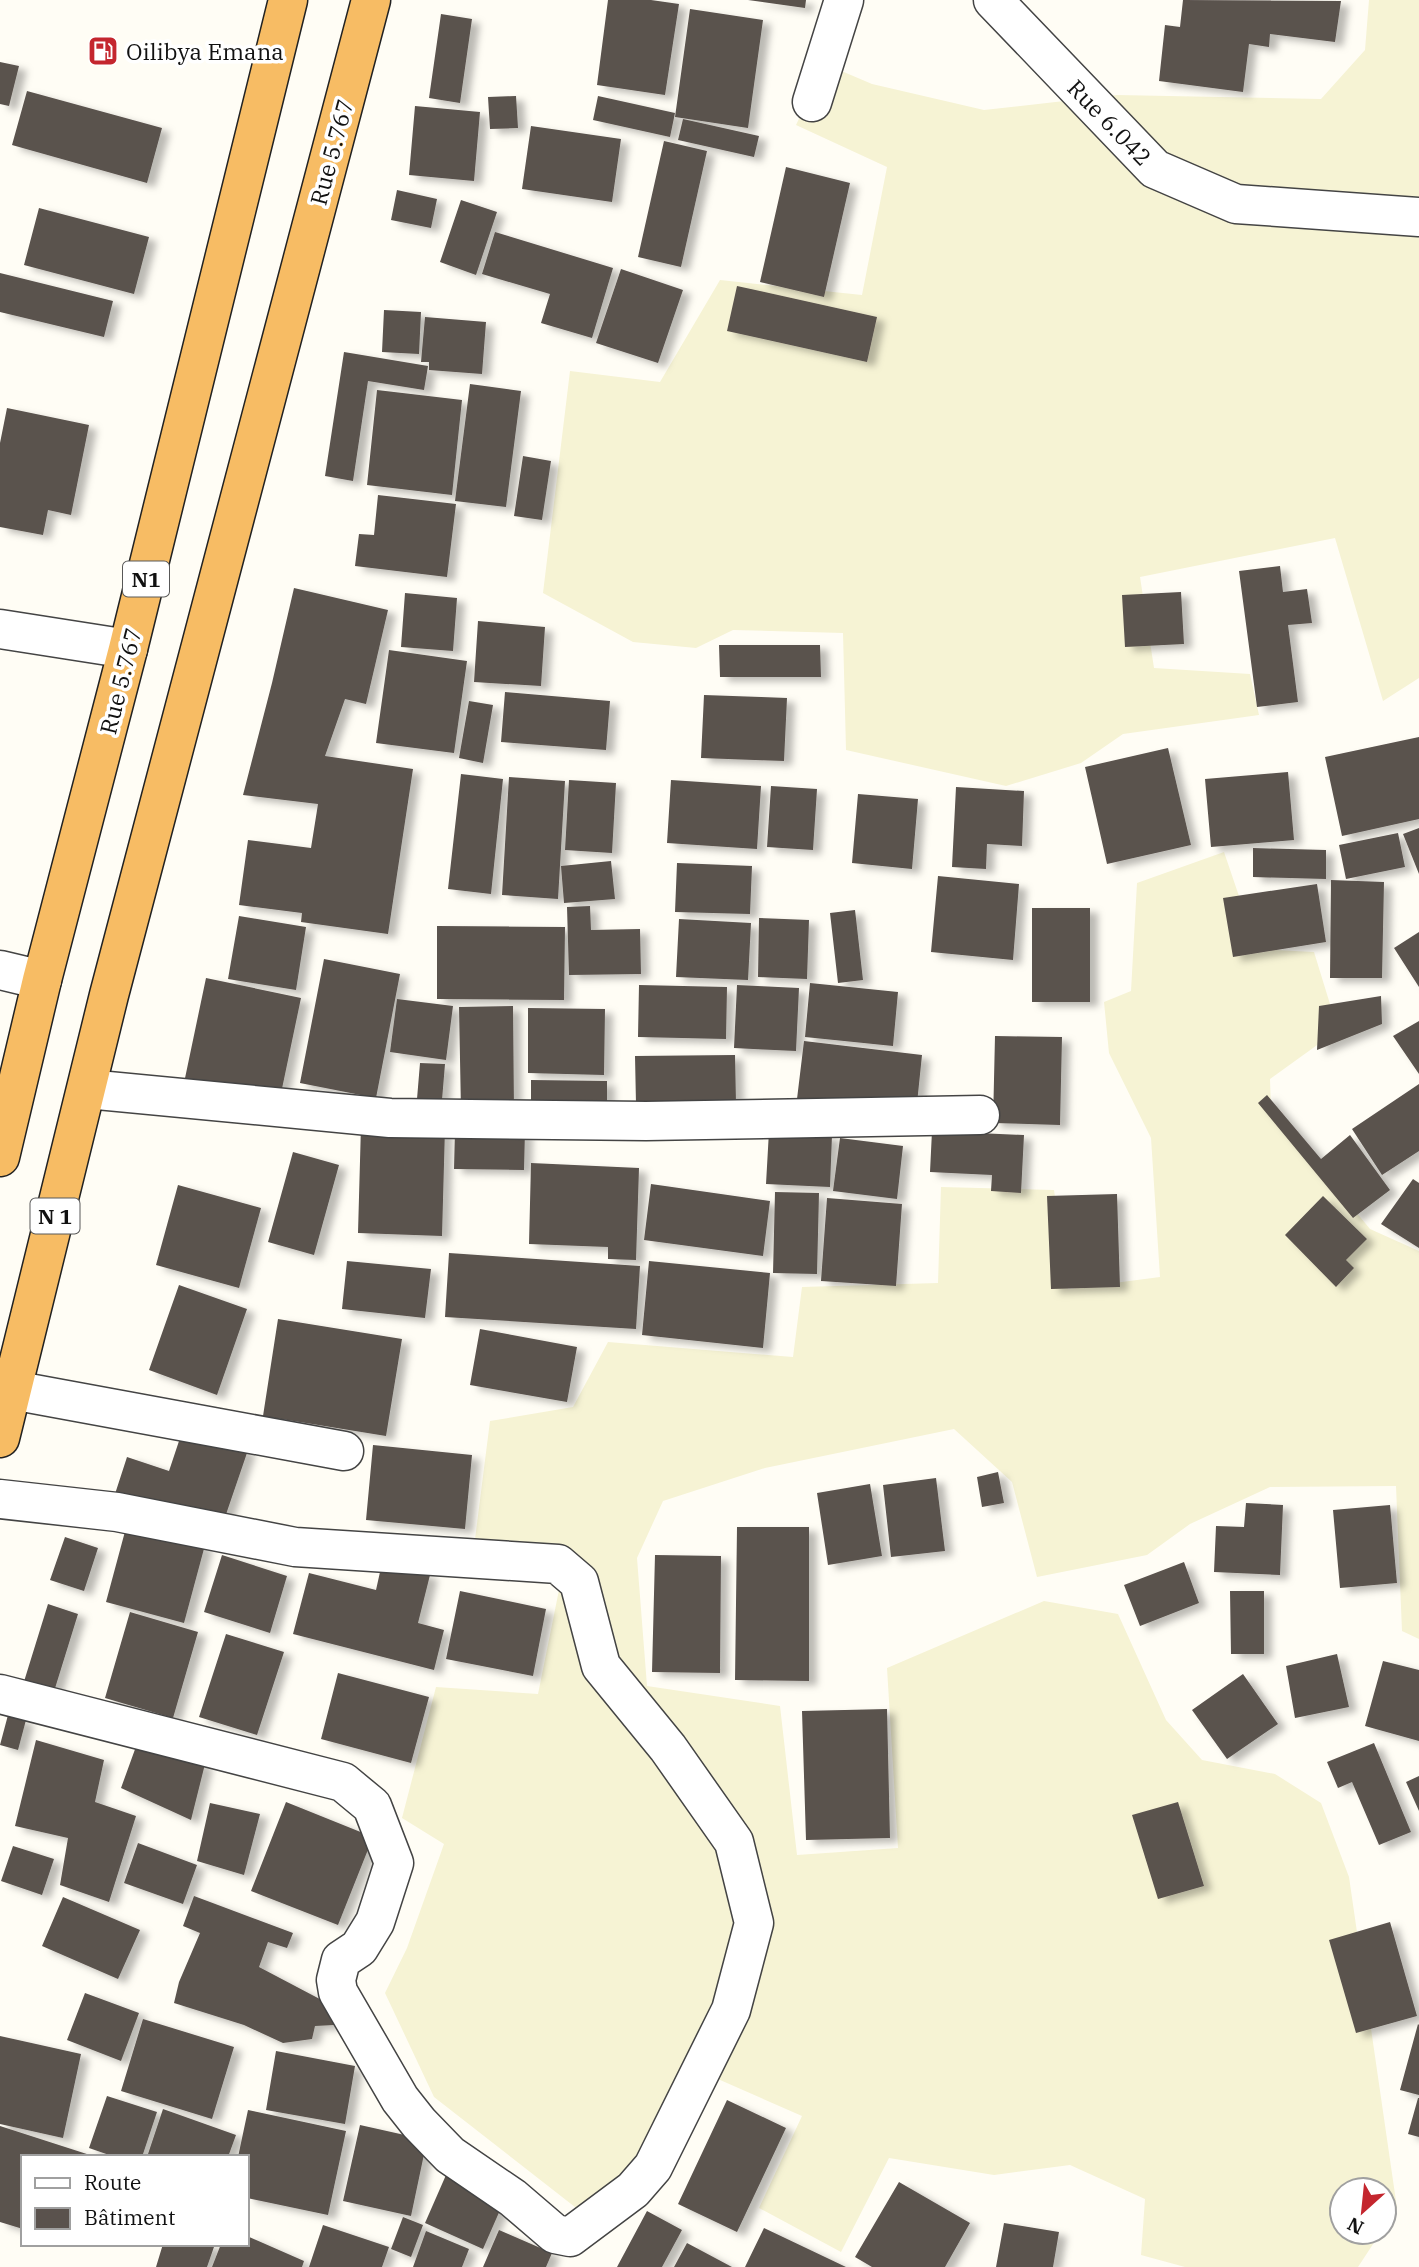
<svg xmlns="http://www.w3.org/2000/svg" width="1419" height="2267" font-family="'IBM Plex Serif',serif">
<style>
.farmland{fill:#f6f3d4}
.building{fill:#5a524d;filter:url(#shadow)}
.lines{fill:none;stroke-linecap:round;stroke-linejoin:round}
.minor-casing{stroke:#444;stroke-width:41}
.trunk-casing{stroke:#222;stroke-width:41}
.minor{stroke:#fff;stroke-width:38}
.trunk{stroke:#f7bc64;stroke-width:38}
.labels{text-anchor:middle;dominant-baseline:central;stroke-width:7;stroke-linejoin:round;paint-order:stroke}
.shield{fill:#fff;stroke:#585858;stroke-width:2}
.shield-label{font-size:21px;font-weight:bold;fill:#111}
.poi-label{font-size:23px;fill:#111;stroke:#fff;text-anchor:start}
.street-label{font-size:23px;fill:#111;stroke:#fff}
</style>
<defs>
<filter id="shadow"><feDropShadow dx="8" dy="4.5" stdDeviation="3.5" flood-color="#0004"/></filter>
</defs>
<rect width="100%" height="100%" fill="#fffdf5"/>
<path class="farmland" d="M1369 0H1419V678L1383 701 1335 538 1140 577 1154 668 1250 674 1259 715 1123 734 1081 763 1006 786 846 750 843 633 733 630 696 648 633 642 543 593 570 371 660 382 720 280 862 295 887 167 796 125 825 64 872 84 984 110 1117 95 1321 99 1365 50Z
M1224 852 1257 949 1314 952 1338 1030 1270 1079 1271 1109 1370 1229 1419 1251V1639L1402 1631 1396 1486 1270 1487 1190 1524 1147 1555 1037 1577 1012 1482 954 1429 765 1468 663 1501 637 1558 647 1686 780 1706 797 1855 898 1848 887 1668 1044 1601 1118 1614 1166 1720 1202 1760 1275 1774 1321 1803 1349 1877 1397 2208 1384 2227V2190H1342V2232H1381L1358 2267H1185L1141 2255 1145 2199 1070 2165 994 2175 889 2158 841 2252 759 2208 802 2116 711 2076 598 2225 434 2097 385 1993 407 1948 444 1844 402 1818 436 1687 538 1694 560 1585 473 1555 490 1421 573 1407 608 1342 793 1357 802 1287 938 1283 941 1187 1054 1190 1068 1289 1160 1277 1151 1138 1109 1053 1104 1002 1131 991 1137 883Z"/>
<path class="building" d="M608 0H651L679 4 665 95 597 85Z
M748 0H806L805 8Z
M1183 0 1341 1 1335 42 1270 34 1269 47 1249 44 1243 92 1159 81 1165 25 1180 27Z
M690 9 763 20 748 128 675 117Z
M441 14 472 19 460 103 429 98Z
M0 62 19 66 9 106 0 104Z
M27 91 162 128 147 183 12 145Z
M516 96 518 128 490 129 488 97Z
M598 96 675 113 670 137 593 120Z
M415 106 480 112 474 181 409 175Z
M683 119 759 136 754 157 678 140Z
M531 126 621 139 612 202 522 189Z
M664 141 707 151 681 267 638 257Z
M786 167 850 183 824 297 760 282Z
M397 190 437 199 431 228 391 220Z
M461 200 497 212 476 275 440 262Z
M39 208 149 237 134 294 24 265Z
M495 232 613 268 592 338 541 323 550 294 482 274Z
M621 269 683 290 658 363 596 343Z
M0 273 113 301 104 337 0 312Z
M737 286 877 317 867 362 727 331Z
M384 310 421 312 419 354 382 352Z
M425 317 486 322 482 374 429 370V360V362H421Z
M344 352 428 366 424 390 368 381 353 481 325 476Z
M470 384 521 391 506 507 455 501Z
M377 390 462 400 452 495 367 485Z
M7 408 89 425 71 515 48 510 43 535 0 527V443Z
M523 456 551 461 542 520 514 516Z
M378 495 456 504 447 577 355 566 359 534 374 535Z
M1280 566 1283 592 1307 589 1312 623 1288 625 1298 702 1257 707 1239 571Z
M294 588 388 610 366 704 345 699 325 756 413 769 388 934 301 922 302 913 239 905 248 840 311 848 318 804 243 795 272 683Z
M1181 592 1184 644 1125 647 1122 595Z
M405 593 457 598 453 651 401 647Z
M478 621 545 627 541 686 474 682Z
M719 645H820L821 677H720Z
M389 650 467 661 454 753 376 743Z
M505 692 610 701 606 750 501 742Z
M704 695 787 698 784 761 701 758Z
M469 701 493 705 483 763 459 758Z
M1419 737V819L1342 836 1325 757Z
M1168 748 1191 845 1107 864 1085 767Z
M1288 772 1294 840 1211 847 1205 779Z
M461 774 503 779 491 894 448 889Z
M509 777 565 781 558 899 502 895Z
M569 780 616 783 612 853 565 850Z
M671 780 761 786 757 849 667 843Z
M771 786 817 789 813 850 767 847Z
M956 787 1024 791 1022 846 987 844 986 869 952 867Z
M858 794 918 799 912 869 852 863Z
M1419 828V874L1403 834Z
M1398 833 1405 867 1346 879 1339 845Z
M1253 848 1326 850V879L1253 877Z
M611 861 615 899 564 903 561 866Z
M677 863 752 866 750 914 675 912Z
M938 876 1019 884 1013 960 931 952Z
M1331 880 1384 882 1382 978H1330Z
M1317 884 1326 942 1233 957 1223 898Z
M590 906 591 930 640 929 641 974 569 975 567 907Z
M1032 908H1090V1002H1032Z
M855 910 863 980 838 983 830 913Z
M239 916 306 927 296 990 228 979Z
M759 918 809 920 807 979 758 977Z
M679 919 751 923 748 980 676 977Z
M437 926 565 927 564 1000 437 999Z
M1419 932V987L1394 948Z
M324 959 400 974 376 1098 300 1083Z
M206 978 301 998 279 1103 184 1083Z
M810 983 898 992 893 1046 805 1037Z
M639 985 727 987 726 1039 638 1037Z
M737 985 799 988 796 1051 734 1048Z
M1381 996 1382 1024 1317 1050 1319 1006Z
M397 999 453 1006 446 1060 390 1052Z
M513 1006 514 1111H461L459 1007Z
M528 1008 605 1009 604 1075 528 1073Z
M1419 1021V1074L1393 1036Z
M995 1036 1062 1037 1060 1125 993 1123Z
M804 1041 922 1055 916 1113 797 1099Z
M735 1055 736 1103 636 1104 635 1056Z
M420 1063 445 1064 441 1112 416 1111Z
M531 1080 607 1081V1115H531Z
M1419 1084V1151L1382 1175 1352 1129Z
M1267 1095 1321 1159 1350 1135 1390 1190 1353 1218 1258 1103Z
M361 1125 445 1128 442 1236 358 1233Z
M455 1130 525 1131 524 1170 454 1169Z
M769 1131 832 1135 830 1187 766 1184Z
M932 1131 1024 1135 1021 1193 991 1191 992 1175 930 1172Z
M840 1138 903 1146 897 1199 833 1191Z
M293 1152 339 1165 314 1255 268 1242Z
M531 1163 639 1168 636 1260 608 1259V1247L529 1244Z
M1413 1179 1419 1183V1248L1381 1224Z
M651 1184 770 1201 763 1256 644 1240Z
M178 1185 261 1208 239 1288 156 1265Z
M775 1192 819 1193 817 1274 773 1273Z
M1117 1194 1120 1287 1051 1289 1047 1196Z
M1323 1196 1367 1239 1346 1260 1354 1268 1336 1287 1285 1235Z
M827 1198 902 1204 896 1286 821 1281Z
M449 1253 640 1266 636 1329 445 1317Z
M347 1261 431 1269 425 1318 342 1309Z
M649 1261 770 1273 763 1348 642 1335Z
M179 1285 247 1309 217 1395 149 1370Z
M278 1319 402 1339 386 1436 263 1416Z
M480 1329 577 1347 567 1402 470 1385Z
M183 1429 248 1450 221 1529 115 1494 127 1457 169 1471Z
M373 1445 472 1455 465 1529 366 1520Z
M998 1472 1004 1503 982 1507 977 1477Z
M936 1478 945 1551 891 1557 883 1485Z
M870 1484 882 1556 828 1565 817 1493Z
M1246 1503 1283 1505 1280 1575 1214 1572 1216 1526 1244 1527Z
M1390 1505 1397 1583 1340 1588 1333 1510Z
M127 1524 205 1545 184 1623 106 1602Z
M737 1527H809V1681L735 1680Z
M65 1537 98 1548 84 1591 50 1580Z
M222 1555 287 1576 270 1633 204 1612Z
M655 1555 721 1556 720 1673 652 1672Z
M1184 1562 1199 1603 1140 1626 1124 1585Z
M382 1563 430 1575 418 1623 444 1630 434 1670 293 1634 309 1573 376 1590Z
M460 1591 546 1609 533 1676 446 1659Z
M1230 1591H1264V1654H1231Z
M48 1604 78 1614 52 1698 22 1688Z
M130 1612 198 1632 173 1718 105 1698Z
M226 1634 284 1652 257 1735 199 1717Z
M1337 1654 1349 1707 1295 1718 1286 1666Z
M1383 1661 1419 1670V1741L1365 1726Z
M338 1673 429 1697 411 1763 321 1739Z
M1243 1674 1278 1724 1227 1759 1192 1710Z
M887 1709 890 1838 806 1840 802 1711Z
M8 1715 26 1720 18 1750 0 1745Z
M36 1740 104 1760 95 1802 136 1816 109 1902 60 1885 68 1838 15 1826Z
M138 1741 205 1764 191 1820 121 1788Z
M1374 1743 1411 1832 1379 1845 1352 1782 1338 1788 1327 1762Z
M1419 1776V1811L1406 1782Z
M286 1802 373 1837 338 1925 251 1891Z
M1178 1802 1204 1886 1158 1899 1132 1815Z
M210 1803 260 1814 244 1875 197 1861Z
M138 1843 197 1865 183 1904 124 1883Z
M13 1846 54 1859 42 1895 1 1881Z
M194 1896 293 1933 287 1948 268 1942 259 1967 333 2006 334 2025 315 2026 312 2039 283 2043 244 2025 174 2003 179 1982 200 1933 183 1926Z
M63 1897 140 1930 118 1979 42 1946Z
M1390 1922 1417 2016 1356 2033 1329 1940Z
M85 1993 139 2013 121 2061 67 2040Z
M143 2019 234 2047 212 2119 121 2091Z
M1418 2024 1419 2025V2095L1400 2090Z
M0 2036 81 2054 63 2138 0 2124Z
M276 2051 355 2066 345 2124 266 2110Z
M107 2096 157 2112 142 2157H115L89 2148Z
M1418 2098H1419V2137L1408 2134Z
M727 2100 786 2128 737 2232 678 2204Z
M163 2109 236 2135 228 2157H147Z
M248 2110 346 2131 328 2215 247 2198V2157H238Z
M360 2125 427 2140 411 2216 343 2201Z
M0 2126 93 2156 23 2157V2229L0 2222Z
M446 2175 504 2201 483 2249 425 2223Z
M899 2182 970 2223 945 2267H872L855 2257Z
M647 2211 682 2230 662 2267H617Z
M403 2217 423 2225 411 2257 391 2249Z
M1004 2223 1059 2232 1053 2267H996Z
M323 2225 389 2247 382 2267H309Z
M764 2228 846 2267H745Z
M499 2230 552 2253 546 2267H483Z
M426 2231 469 2249 462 2267H413Z
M247 2236 304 2261 302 2267H212L221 2244H247Z
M687 2243 732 2267H674Z
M163 2244H215L207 2267H156Z"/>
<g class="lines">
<g class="minor-casing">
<path id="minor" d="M993 0 1155 169 1236 204 1419 217
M812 102 844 0
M0 629 128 649
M0 970 42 980
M87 1089 390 1118 646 1121 980 1115
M12 1390 344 1451
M0 1499 117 1512 295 1547 558 1564 579 1582 601 1666 668 1748 734 1842 754 1923 731 2010 653 2167 633 2190 570 2237 555 2234 513 2198 450 2155 419 2123 400 2099 338 1992 336 1980 341 1960 359 1948 375 1922 394 1863 372 1806 343 1782 0 1694"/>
</g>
<g class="trunk-casing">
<path id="trunk" d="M0 1157 42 980 128 649 288 0
M0 1438 109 995 371 0"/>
</g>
<use href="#minor" class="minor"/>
<use href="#trunk" class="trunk"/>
</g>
<defs>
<g id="fuel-square" transform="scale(1.575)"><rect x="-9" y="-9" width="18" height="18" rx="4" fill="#c4262e" stroke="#fff"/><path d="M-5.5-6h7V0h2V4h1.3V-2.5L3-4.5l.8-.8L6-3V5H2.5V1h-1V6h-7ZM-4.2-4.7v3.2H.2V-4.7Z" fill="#fff"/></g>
</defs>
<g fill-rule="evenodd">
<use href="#fuel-square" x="103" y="51"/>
</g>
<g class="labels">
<g class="shield">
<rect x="123" y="561.5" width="46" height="35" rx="5"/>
<rect x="30.5" y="1198.5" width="49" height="35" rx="5"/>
</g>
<g class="shield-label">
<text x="146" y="579">N1</text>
<text x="55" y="1216">N 1</text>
</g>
<g class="poi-label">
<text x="126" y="51">Oilibya Emana</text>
</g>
<g class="street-label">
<text transform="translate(1110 122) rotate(46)">Rue 6.042</text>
<text transform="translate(331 152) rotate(-75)">Rue 5.767</text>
<text transform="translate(120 681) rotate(-76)">Rue 5.767</text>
</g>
</g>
<rect x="21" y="2155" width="228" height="91" fill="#ffffff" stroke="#a0a0a0" stroke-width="2"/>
<rect x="35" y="2178" width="35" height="10" fill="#ffffff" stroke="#a0a0a0" stroke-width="2"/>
<text x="84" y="2190" font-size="21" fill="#111111">Route</text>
<rect x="35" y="2208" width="35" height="21" fill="#5a524d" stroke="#a0a0a0" stroke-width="2"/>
<text x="84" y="2225" font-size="21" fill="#111111">Bâtiment</text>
<g transform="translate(1363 2211) rotate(207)"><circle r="33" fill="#ffffff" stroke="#a0a0a0" stroke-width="2"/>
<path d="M0-5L12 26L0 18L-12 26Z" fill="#c4262e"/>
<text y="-10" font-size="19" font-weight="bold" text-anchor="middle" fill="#111111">N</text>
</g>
</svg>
